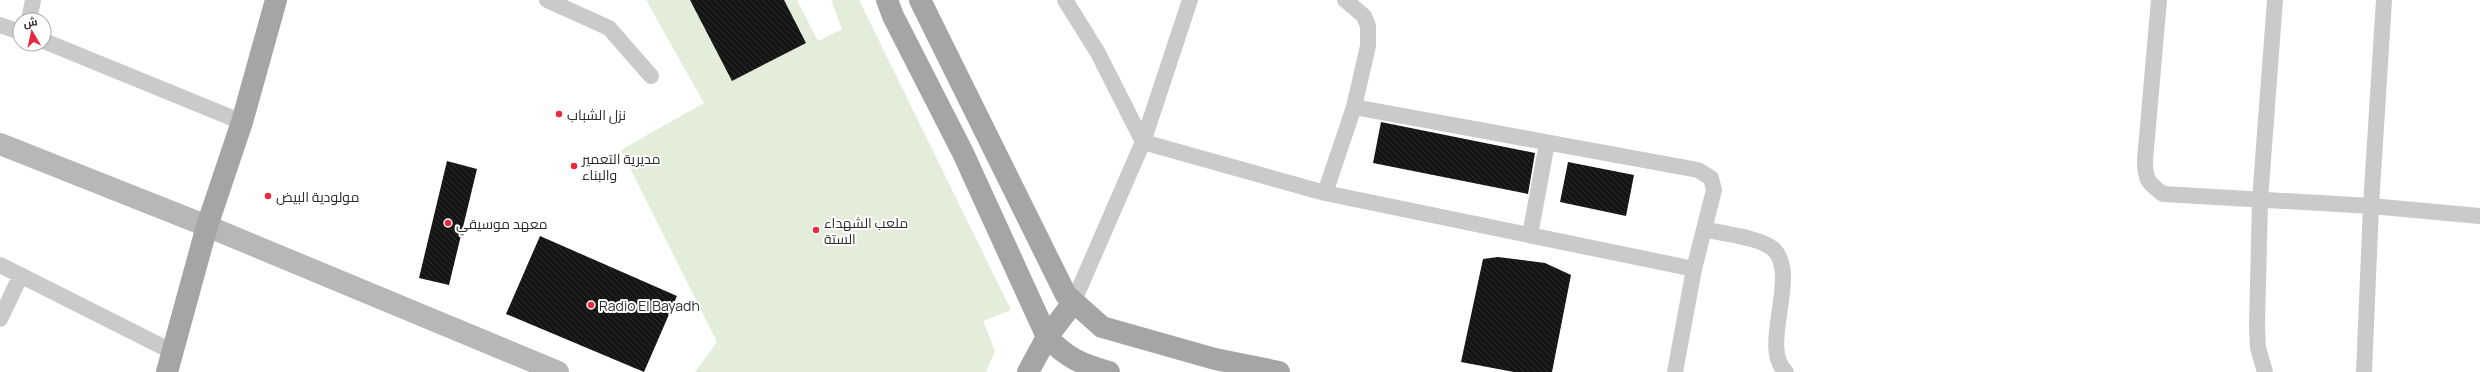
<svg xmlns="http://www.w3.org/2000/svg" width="2480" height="372" font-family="Manrope,Cairo,sans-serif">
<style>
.garden{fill:#e4ecda}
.building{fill:url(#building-back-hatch)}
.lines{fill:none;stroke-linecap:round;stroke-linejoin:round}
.minor{stroke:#cacaca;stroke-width:16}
.secondary{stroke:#b7b7b7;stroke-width:22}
.primary{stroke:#a5a5a5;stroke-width:22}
.poi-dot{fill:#eb293c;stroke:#fff;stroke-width:1.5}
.labels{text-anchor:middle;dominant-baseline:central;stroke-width:4;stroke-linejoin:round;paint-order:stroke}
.poi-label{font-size:14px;fill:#2d2d2d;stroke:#fff;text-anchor:start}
</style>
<defs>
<pattern id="building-back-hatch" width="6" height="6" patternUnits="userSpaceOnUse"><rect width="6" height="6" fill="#141414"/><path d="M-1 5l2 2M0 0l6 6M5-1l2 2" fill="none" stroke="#2e2e2e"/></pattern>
</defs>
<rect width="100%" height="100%" fill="#fff"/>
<path class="garden" d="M646 0H797L818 41 842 29 831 0H859L1011 310 983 321 995 351 986 372H695L717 342 621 150 704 103Z"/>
<path class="building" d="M690 0H784L806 43 732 81Z
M1381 122 1535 153 1528 194 1373 163Z
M447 161 477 169 449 285 419 278Z
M1568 162 1634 175 1626 216 1560 202Z
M540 236 677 296 644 372 506 314Z
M1498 257 1545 263 1571 275 1552 372H1514L1461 362 1483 259Z"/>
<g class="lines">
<path class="minor" d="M547 0 609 28 651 76
M1065 0 1098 53 1143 142 1325 193 1694 269
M2159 0 2145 160C2145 180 2148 183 2163 194L2371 206 2480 216
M29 20 33 0
M0 25 20 32
M44 41 242 122
M1354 107 1698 170 1711 178 1714 190 1694 269 1675 372
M1325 193 1354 107 1368 46V26L1364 16 1345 0
M1704 229C1723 234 1757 237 1772 248 1802 272 1758 348 1786 372
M1530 235 1547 143
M0 265 171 351
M1073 303 1143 142 1190 0
M0 319 21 275
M2265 372 2258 348 2257 327 2260 200 2275 0
M2364 372 2371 206 2384 0"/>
<path class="secondary" d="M0 144 207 226 558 372"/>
<path class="primary" d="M887 0 893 16 963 153 1047 337C1067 358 1081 364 1109 372
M920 0 1066 295 1102 327 1215 359 1279 372
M167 372 207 226 242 122 276 0
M1028 372 1047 337 1073 303"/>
</g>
<g class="poi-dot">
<circle cx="559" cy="114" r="4"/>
<circle cx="574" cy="166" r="4"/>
<circle cx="268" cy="196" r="4"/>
<circle cx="448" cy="223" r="4"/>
<circle cx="816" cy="230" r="4"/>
<circle cx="591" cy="305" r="4"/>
</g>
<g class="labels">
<g class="poi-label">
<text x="567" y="114">نزل الشباب</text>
<text x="582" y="158">مديرية التعمير<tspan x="582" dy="16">والبناء</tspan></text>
<text x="276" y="196">مولودية البيض</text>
<text x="824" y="222">ملعب الشهداء<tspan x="824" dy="16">الستة</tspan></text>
<text x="456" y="223">معهد موسيقي</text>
<text x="599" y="305">Radio El Bayadh</text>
</g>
</g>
<g transform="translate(32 32) rotate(351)"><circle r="19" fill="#ffffff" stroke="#ababab"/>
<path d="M0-3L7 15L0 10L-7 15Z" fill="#eb293c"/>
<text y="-6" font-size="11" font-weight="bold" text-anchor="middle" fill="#2d2d2d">ش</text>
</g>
</svg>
